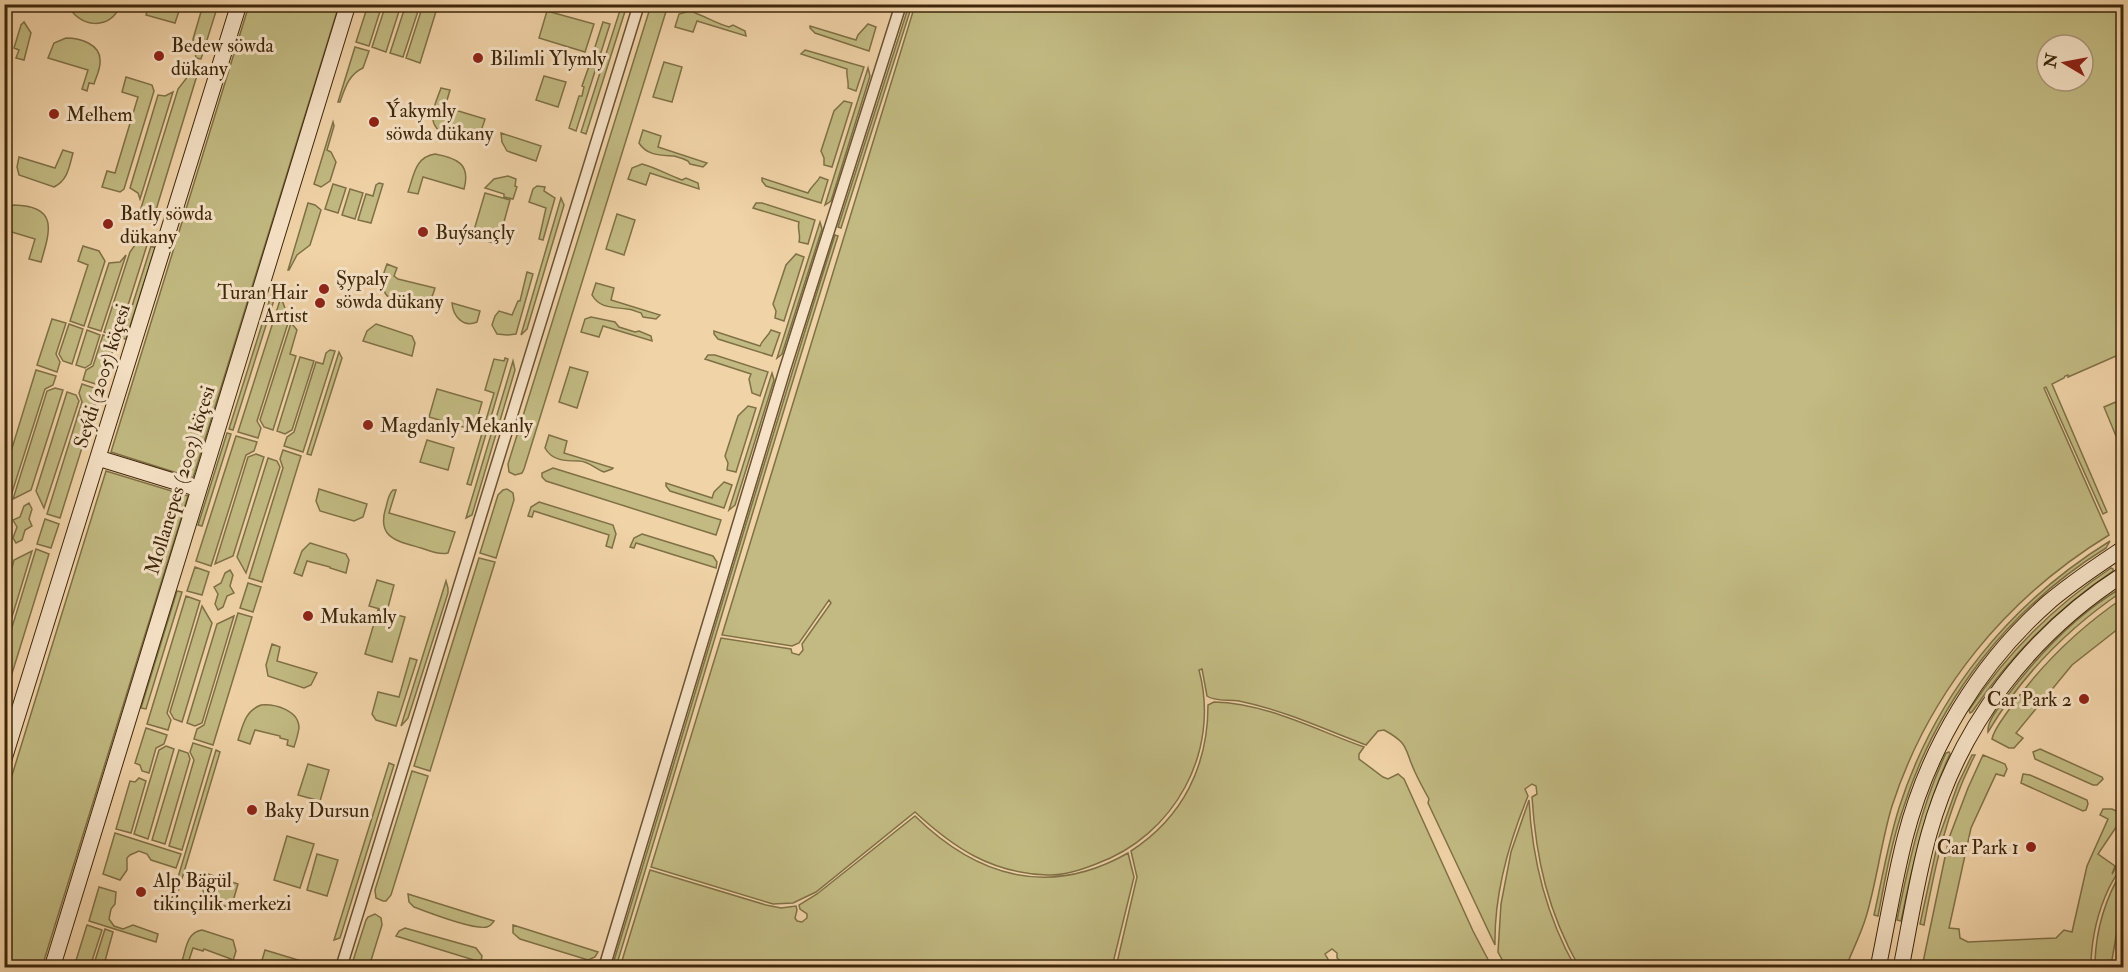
<svg xmlns="http://www.w3.org/2000/svg" width="2128" height="972" font-family="'IM FELL Double Pica',serif">
<style>
.green{fill:#c2ba82;stroke:#807046;stroke-width:1.5;fill-rule:evenodd}
.lines{fill:none;stroke-linecap:round;stroke-linejoin:round}
.street-casing{stroke:#6b5232;stroke-width:13}
.secondary-casing{stroke:#3e270b;stroke-width:17}
.street{stroke:#f6e2c6;stroke-width:10}
.secondary{stroke:#f6e2c6;stroke-width:15}
.poi-dot{fill:#8f2418;stroke:#f6e2c6;stroke-width:2}
.labels{text-anchor:middle;dominant-baseline:central;stroke-width:6;stroke-linejoin:round;paint-order:stroke}
.poi-label{font-size:20px;fill:#3e270b;stroke:#f6e2c6;text-anchor:start}
.street-label{font-size:20px;fill:#3e270b;stroke:#f6e2c6}
</style>
<rect width="100%" height="100%" fill="#f1d3a8"/>
<filter id="stains"><feTurbulence type="fractalNoise" baseFrequency=".00333" numOctaves="4"/><feColorMatrix values="0 0 0 0 .2 0 0 0 0 .09 0 0 0 0 .02 0 0 0 .5 -.17"/></filter>
<radialGradient id="worn" r=".72"><stop offset=".6" stop-color="#630" stop-opacity="0"/><stop offset="1" stop-color="#630" stop-opacity=".3"/></radialGradient>
<path class="green" d="M386 4 401 5 386 52 372 47Z
M406 4 420 5 403 57 390 53Z
M622 4 627 5 586 134 581 132Z
M68 5V4L120 5C111 32 78 27 68 5Z
M149 5H181L175 23 146 15Z
M203 5H218L201 59 196 58 193 39Z
M249 5H339L193 478 111 452Z
M368 5H382L369 46 356 42Z
M423 5H438L420 63 406 58Z
M651 5H668L524 469 522 473 515 475 509 472 508 464Z
M909 5H912L841 228 838 227Z
M915 5H2123V353L2068 377V375L2065 376 2064 378 2052 384 2107 512 2103 514 2046 387 2044 388 2109 535C2006 598 1929 692 1892 806 1881 842 1877 881 1866 917 1861 934 1852 951 1846 967H1579C1548 912 1536 860 1532 797L1537 794 1536 786 1532 784 1525 789 1528 796C1509 842 1494 894 1495 945L1428 803 1429 799C1424 790 1419 781 1415 772 1404 749 1410 744 1384 730L1378 731 1366 745C1324 729 1283 710 1239 701 1229 699 1215 702 1207 696L1202 669 1199 670C1221 752 1174 836 1096 864 1081 870 1064 876 1047 875 991 873 954 848 915 812L816 892 793 903 773 904 651 867 721 638 791 649 792 653 799 655 803 650 802 644 831 603 829 600 799 643 792 646 722 635ZM2047 45H2083V81H2047Z
M547 11 594 24 585 52 539 38Z
M690 11C705 16 715 23 729 27L733 25 745 31 746 36 697 21 693 32 675 27 679 14Z
M24 22 31 33 24 60 16 58 19 50 14 48 21 25Z
M603 22 610 24 576 131 569 128 579 96H582L584 87 582 86 592 58H594L597 48 595 47Z
M868 24 876 27 869 51 815 33 810 28V26L856 40 858 35Z
M66 38C80 38 100 44 100 60 101 68 96 77 94 84L89 83 87 91 82 89 88 70 48 58 54 43Z
M355 47 369 51 363 68C349 74 345 88 340 102H338Z
M805 50 864 67 856 91 848 88C849 81 846 76 847 69L801 54Z
M664 62 682 67 672 102 653 97Z
M868 68 870 76 831 201 825 205Z
M192 71 198 72 152 223 142 220 141 208 178 89Z
M544 76 566 82 558 107 536 100Z
M126 77 152 85 154 91 124 189 120 192 102 187 107 171 115 173 138 97 122 92Z
M441 88 450 90 445 107 485 119C483 125 482 131 477 136 465 146 435 136 433 120 431 110 438 97 441 88Z
M173 92 140 199 138 193 130 188 158 95 165 96Z
M844 101 852 103 832 167 824 165V158L821 151 834 111Z
M333 122 334 126 327 150 331 152 336 162 330 181 321 187 314 184Z
M643 130 661 136 658 147 707 163 703 167 690 164 688 161C684 159 678 157 674 156 661 155 647 156 639 143Z
M501 133 541 146 536 161 507 151 502 142Z
M63 150 73 153C69 167 68 180 54 187L19 175 17 167 19 157 55 168Z
M435 154C457 158 471 164 464 189L423 177 418 194 408 192C414 175 415 157 435 154Z
M642 164C657 168 668 175 682 180L686 178 698 183 699 189 650 173 646 185 628 179 632 168Z
M508 176 516 179 515 186 517 187 513 199 504 197V194L485 188 494 179Z
M820 177 828 180 821 203 766 186 762 181V178L808 193C811 186 816 184 820 177Z
M379 183 383 184 371 223 358 220 366 194 373 196 376 185Z
M333 184 346 188 338 213 325 209Z
M537 186 545 187 544 191 555 198 543 240 539 239 546 208 529 202 533 189Z
M350 189 363 193 355 219 342 215Z
M485 193 510 200 498 244 472 237Z
M561 198 564 205 527 329 521 335Z
M308 203 315 205 321 210 310 245 297 255 289 270H288Z
M756 203H762L815 220 808 244 799 242C801 234 797 229 799 222L753 208Z
M14 205C59 206 50 231 41 262L29 259 35 239 5 230V208Z
M617 214 635 220 624 255 606 249Z
M820 222 822 229 782 354 777 358Z
M835 235 838 236C761 479 690 724 616 967H612C687 723 758 478 835 235Z
M137 242 147 245 118 337 104 332 130 252Z
M83 246 99 251 105 261 84 326 70 321 88 265 78 261Z
M151 246 155 248 126 339 122 338Z
M796 254 804 257 784 321 775 318 776 311 773 304 786 265Z
M126 255 101 331 88 327 109 263 120 262Z
M387 264 397 268 394 276 398 279 435 288C433 295 431 301 425 305 412 312 387 303 383 288 381 280 384 272 387 264Z
M527 272 533 274 516 334 507 335 497 334 492 325 495 316 499 311 512 315 518 301H520Z
M275 283 279 284 233 430 229 429Z
M596 283 614 288 611 300 660 315 656 319 643 317 641 313C637 312 631 309 627 309 614 307 600 309 592 295Z
M281 297 289 320 257 421 261 428 258 438 238 432Z
M452 303 480 311 477 322C463 328 453 316 452 303Z
M591 317 615 322 619 327 635 332 639 331 651 336 652 341 603 326 599 337 581 332 585 319Z
M52 319 66 323 56 354 60 362 57 372 37 365Z
M69 324 83 329 72 364 63 361 59 354Z
M292 324 297 330 290 354 296 356 273 430 264 427 260 420 291 323Z
M376 324 412 336 415 343 412 356 363 341 367 331Z
M87 330 100 335 91 364 85 368 76 365Z
M771 330 780 333 772 356 718 339 714 334V331L760 346C762 340 768 337 771 330Z
M103 335 116 340 102 386 83 380 86 370 93 366Z
M330 350 335 351 303 452 284 446 287 437 294 432 316 362 323 364 326 353Z
M339 352 342 358 311 455 307 454Z
M708 355H715L768 372 760 396 752 393 749 379 751 374 705 359Z
M300 357 314 361 292 430 285 434 277 431Z
M505 358 508 359 471 485 467 484 494 393 485 390 494 359 504 361Z
M513 361 515 370 472 515 466 518Z
M570 367 588 372 577 408 559 402Z
M36 370 56 376 53 385 45 389 9 502 5 500V471Z
M772 373 774 380 735 505 729 510Z
M82 384 100 390 60 518 47 514 82 402 79 393Z
M55 388 63 390 31 490 13 499 47 391Z
M437 389 482 402 474 430 429 417Z
M67 392 76 395 79 401 44 508 36 491Z
M2123 399V453L2104 407Z
M748 406 756 408 736 472 727 470 728 463 725 456 738 416Z
M227 433 231 434 202 526 198 525Z
M549 435 567 441 564 453 613 468 612 469 604 472C595 469 589 461 579 461 566 461 552 461 545 448Z
M236 436 257 442 254 451 246 455 211 566 196 561Z
M427 440 454 448 448 470 420 462Z
M283 450 301 456 262 582 249 578 283 468 280 459Z
M256 454 264 457 233 556 215 564 248 457Z
M268 458 277 461 280 467 246 573 237 557Z
M553 468 721 520 716 535 546 481 542 477V473Z
M106 471 188 496 42 967H5V798Z
M724 482 732 485 724 508 670 491 666 486V483L712 498 714 492Z
M319 489 367 504 363 517 354 521 320 511 316 501Z
M507 489 513 493 514 500 496 558 480 553 498 495 503 490Z
M393 490H396L389 513 455 532 448 553C439 555 430 551 421 548 397 541 376 538 386 507 388 500 388 495 393 490Z
M539 502 613 525 616 534 612 548 606 546 609 535 534 511 532 517 528 516 531 507Z
M29 503 32 509 29 519 32 526 25 530 22 540 16 543 13 538 17 527 13 520 20 517 24 506Z
M45 519 59 524 51 548 37 544Z
M642 534 713 556 717 562 716 568 636 543 634 548 630 547 634 538Z
M2110 541 2106 548C2009 608 1937 701 1903 809 1891 844 1885 880 1878 916L1874 915C1882 879 1888 843 1899 808 1935 695 2010 603 2110 541Z
M310 543 346 554 349 560 346 573 330 568V567L307 561 302 576 294 573 302 551Z
M36 549 49 554 10 680 5 679V650Z
M32 551 5 640V593L14 560Z
M479 558 495 562 430 771 414 766Z
M195 567 209 572 202 595 187 591Z
M2111 568 2113 569V571C2056 609 2010 656 1972 712L1970 713 1969 710C2007 653 2054 606 2111 568Z
M230 570 233 575 230 586 234 593 227 596 223 607 218 610 215 604 218 594 214 587 221 583 225 573Z
M377 580 394 585 387 611 369 606Z
M446 581 448 588V593L408 718 401 726Z
M248 583 261 587 253 612 240 608Z
M2123 587V591C2068 628 2022 675 1988 732 1987 721 1998 709 2004 700 2036 657 2076 614 2123 587Z
M177 591 182 592 146 709 141 708Z
M186 596 200 601 167 713 171 720 168 730 147 724Z
M2123 598V625L2072 665 2016 733 2023 738 2014 748H2009L1992 739C1994 729 2002 720 2008 711 2039 667 2079 628 2123 598Z
M202 606 212 623 182 722 174 719 170 712Z
M378 610 405 617 392 662 365 654Z
M238 613 252 617 213 745 194 739 197 729 204 725Z
M234 616 202 723 195 726 187 723 217 624Z
M272 644 280 647 277 661 317 673 311 685 304 688 268 676 266 665Z
M410 658 417 660 396 726 376 720 372 714 378 692 399 697Z
M1214 702C1266 703 1316 730 1364 747L1359 754V759L1383 777 1388 779 1398 774 1404 779 1473 931 1492 967H1348L1337 958V953L1332 949 1325 954 1329 961 1328 967H1116L1137 877 1131 851C1183 817 1208 766 1208 705Z
M261 705C275 704 299 710 299 728 298 734 296 741 294 747L287 745 288 740 280 738V736L255 730 250 744 238 740C243 725 245 711 261 705Z
M146 728 167 735 164 744 156 748 149 773 142 771 140 765 135 763Z
M193 743 212 749 182 850 169 846 194 760 190 752Z
M166 746 174 749 148 839 134 834 159 750Z
M2040 749 2102 777 2103 779 2097 785H2093L2035 759 2033 752Z
M179 750 188 753 190 759 165 844 152 840Z
M216 750 220 752 175 902 171 901Z
M1949 752 1950 754C1925 808 1913 863 1901 921L1897 920C1909 862 1921 806 1946 753Z
M1972 755H1975C1947 809 1935 866 1924 925L1920 924 1939 837 1958 784Z
M1983 755 2005 764 2007 769 2004 776 1996 774 1971 828 1949 928 1959 929 1960 938 1968 942 2056 938 2064 930 2072 932 2087 866 2108 819 2100 815 2103 809H2112L2123 814V817L2098 854 2115 866 2112 874 2123 855C2124 867 2114 877 2109 888 2098 911 2092 936 2091 962L2014 968 1922 967 1949 838 1968 788Z
M389 763 394 765 340 938 334 940Z
M308 764 329 770 320 801 298 795Z
M412 771 428 776 391 895 386 901H383L376 898 375 890Z
M2023 774 2030 775 2087 800 2088 804 2086 810 2083 811 2021 783Z
M139 778 146 781 131 833 116 829 130 781 135 782Z
M1529 800C1532 860 1546 915 1575 967H1506L1498 952 1501 904 1511 852Z
M915 816C977 877 1049 898 1128 853L1134 877 1112 967H620L650 870 766 905 781 908 796 906 797 910 795 918 797 921 802 922 807 918V914L800 909 799 905 817 894Z
M115 833 181 854 176 868 151 860 147 854 139 851 130 855 127 858V870L120 880 103 874Z
M287 836 314 844 300 888 274 880Z
M317 854 338 860 327 896 307 890Z
M2123 869V910L2118 925 2112 960 2095 962C2096 929 2106 897 2123 869Z
M205 873 238 884 231 908C210 902 197 899 205 873Z
M99 887 116 892 115 904 111 909 109 919 114 926 123 929 133 925 158 934 156 942 89 921Z
M408 894 494 921C491 925 491 926 487 927 475 930 427 912 414 907L409 902Z
M375 914 381 918 382 925 369 967H351L366 920 368 917Z
M87 925 102 930 90 967H74Z
M513 925 598 952 595 957 588 960 520 939 513 933Z
M405 928 476 948 482 956 480 967H475L477 961 396 936 399 931Z
M105 929 113 932 105 961 125 967H93Z
M202 930 233 940 236 951 231 967H229L231 959 204 949 203 951 193 948 188 963 182 961C186 949 187 932 202 930Z
M265 950 308 963 307 967H260Z"/>
<g class="lines">
<g class="street-casing">
<path id="street" d="M341 968 639 4
M604 968 785 369 901 4"/>
</g>
<g class="secondary-casing">
<path id="secondary" d="M98 458 199 489
M4 759 239 4
M52 968 348 4
M1878 968C1887 925 1894 881 1905 838 1928 748 1979 663 2050 601 2073 582 2098 565 2124 548
M1901 968C1910 923 1917 877 1929 834 1959 726 2030 634 2124 574"/>
</g>
<use href="#street" class="street"/>
<use href="#secondary" class="secondary"/>
</g>
<g class="poi-dot">
<circle cx="159" cy="56" r="6"/>
<circle cx="478" cy="58" r="6"/>
<circle cx="54" cy="114" r="6"/>
<circle cx="374" cy="122" r="6"/>
<circle cx="108" cy="224" r="6"/>
<circle cx="423" cy="232" r="6"/>
<circle cx="324" cy="289" r="6"/>
<circle cx="320" cy="303" r="6"/>
<circle cx="368" cy="425" r="6"/>
<circle cx="308" cy="616" r="6"/>
<circle cx="2084" cy="699" r="6"/>
<circle cx="252" cy="810" r="6"/>
<circle cx="2031" cy="847" r="6"/>
<circle cx="141" cy="892" r="6"/>
</g>
<g class="labels">
<g class="poi-label">
<text x="171" y="45">Bedew söwda<tspan x="171" dy="23">dükany</tspan></text>
<text x="490" y="58">Bilimli Ylymly</text>
<text x="386" y="110">Ýakymly<tspan x="386" dy="23">söwda dükany</tspan></text>
<text x="66" y="114">Melhem</text>
<text x="120" y="213">Batly söwda<tspan x="120" dy="23">dükany</tspan></text>
<text x="435" y="232">Buýsançly</text>
<text x="336" y="278">Şypaly<tspan x="336" dy="23">söwda dükany</tspan></text>
<text x="308" y="292" text-anchor="end">Turan Hair<tspan x="308" dy="23">Artist</tspan></text>
<text x="380" y="425">Magdanly Mekanly</text>
<text x="320" y="616">Mukamly</text>
<text x="2072" y="699" text-anchor="end">Car Park 2</text>
<text x="264" y="810">Baky Dursun</text>
<text x="2019" y="847" text-anchor="end">Car Park 1</text>
<text x="153" y="880">Alp Bägül<tspan x="153" dy="23">tikinçilik merkezi</tspan></text>
</g>
<g class="street-label">
<text transform="translate(102 376) rotate(-73)">Seýdi (2005) köçesi</text>
<text transform="translate(180 480) rotate(-73)">Mollanepes (2003) köçesi</text>
</g>
</g>
<rect width="2128" height="972" fill="none" stroke="#f1d3a8" stroke-width="24"/>
<rect x="6" y="6" width="2116" height="960" fill="none" stroke="#3e270b" stroke-width="3"/>
<rect x="12" y="12" width="2104" height="948" fill="none" stroke="#3e270b" stroke-width="1.5"/>
<g transform="translate(2065 63) rotate(280)"><circle r="28" fill="#f6e2c6" stroke="#ac977b" stroke-width="1.5"/>
<path d="M0-4.5L10 22L0 15L-10 22Z" fill="#8f2418"/>
<text y="-9" font-size="16" font-weight="bold" text-anchor="middle" fill="#3e270b">N</text>
</g>
<rect width="100%" height="100%" filter="url(#stains)"/>
<rect width="100%" height="100%" fill="url(#worn)"/>
</svg>
